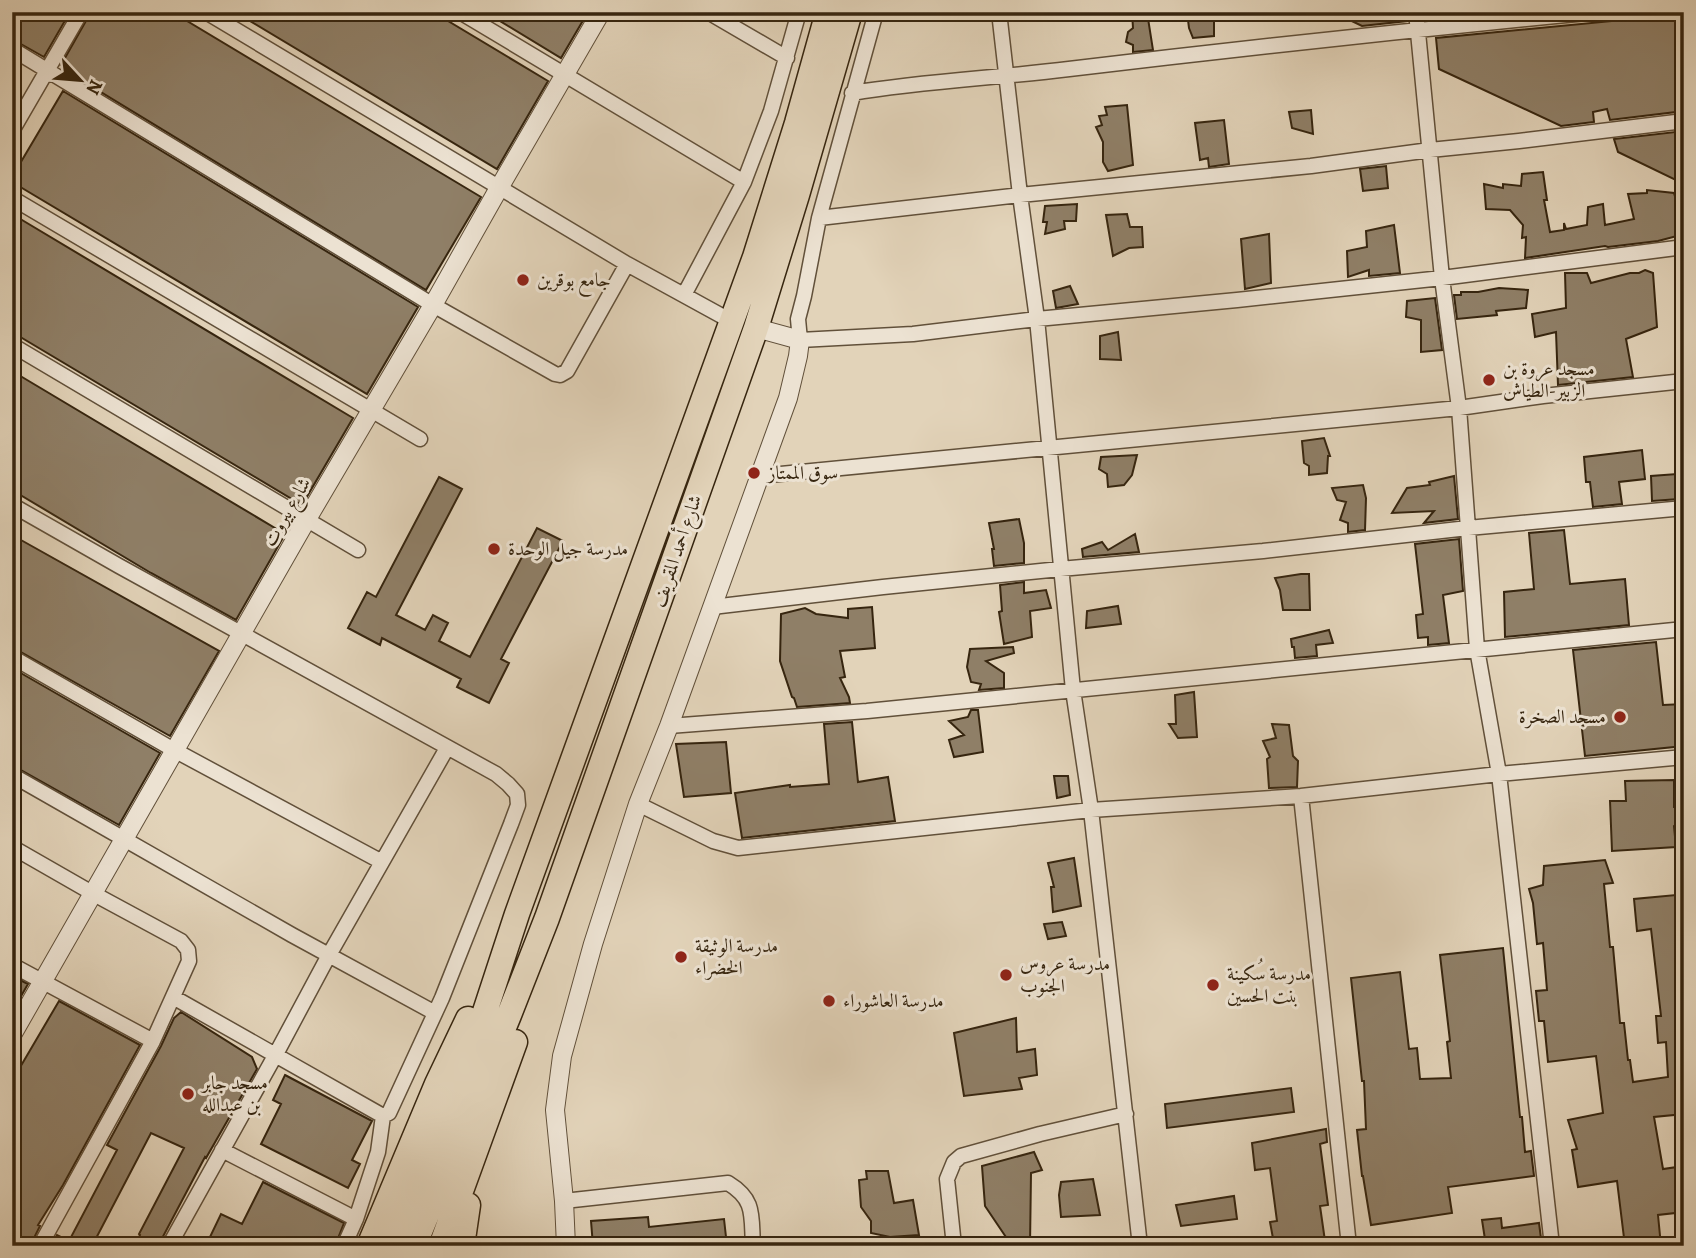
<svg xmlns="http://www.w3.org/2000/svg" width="1696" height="1258" font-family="Alegreya,Amiri,serif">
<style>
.building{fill:#8f7f67;stroke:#36250f;stroke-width:2}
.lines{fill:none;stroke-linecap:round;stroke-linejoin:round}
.minor-casing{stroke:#61503a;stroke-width:17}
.tertiary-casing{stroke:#61503a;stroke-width:20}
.trunk-casing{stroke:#36250f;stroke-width:27}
.minor{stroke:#ece2d2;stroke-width:14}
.tertiary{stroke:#ece2d2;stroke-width:18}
.trunk{stroke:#e2d3b9;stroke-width:24}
.poi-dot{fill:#8f2418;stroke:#ece2d2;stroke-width:2.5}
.labels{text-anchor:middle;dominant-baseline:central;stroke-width:6;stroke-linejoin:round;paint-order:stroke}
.poi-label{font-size:19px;fill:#36250f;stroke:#ece2d2;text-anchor:start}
.street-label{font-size:19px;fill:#36250f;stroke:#ece2d2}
</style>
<rect width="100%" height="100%" fill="#e2d3b9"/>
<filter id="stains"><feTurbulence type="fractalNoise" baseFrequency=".00286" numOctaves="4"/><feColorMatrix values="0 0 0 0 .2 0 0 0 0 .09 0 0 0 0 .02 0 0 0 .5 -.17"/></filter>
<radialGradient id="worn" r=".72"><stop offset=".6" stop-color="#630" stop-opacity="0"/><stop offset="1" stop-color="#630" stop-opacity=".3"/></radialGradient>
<path class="building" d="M12 12H70L44 57 12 39Z
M91 12H172L481 197 426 290 73 75 74 73 61 65Z
M235 12H433L548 81 497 169Z
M485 12H588L561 58Z
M1132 12H1147L1153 50 1133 52V45L1126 42 1128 32 1133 28Z
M1187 12H1214V36L1193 38 1189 28Z
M1333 12H1406L1407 21 1362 26Z
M1434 12H1497L1434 19Z
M1684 14V111L1610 120 1607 109 1593 112 1594 122 1561 126 1439 69 1436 38Z
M63 91 418 307 367 394 12 182V177Z
M1127 105 1133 165 1108 171 1103 162V142L1096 127 1102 125 1099 116 1107 115 1105 107Z
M1311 110 1313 134 1292 128 1289 112Z
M1224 120 1229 164 1209 167 1208 158 1200 160 1195 123Z
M1684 131V184L1618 152 1614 139Z
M1386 166 1388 188 1363 191 1360 169Z
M1543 172 1547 200H1544L1550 232 1564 230V223L1566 229 1587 225 1588 207 1603 204 1605 225 1634 219 1628 194 1647 193V190L1674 193 1679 210H1677V236L1658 241 1608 247 1605 246 1525 258 1526 237 1522 238 1523 225 1510 210 1486 209 1484 184 1503 188V184L1521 186 1522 174Z
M1077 204 1076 221H1064L1065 229 1045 234 1047 222H1043L1045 206Z
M12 214 353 418 302 505 12 332Z
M1127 214 1130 227H1142L1143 247 1129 248 1113 256 1106 215Z
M1394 225 1400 273 1369 276V270L1348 277 1347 251 1367 247 1366 231Z
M1269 234 1271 283 1245 289 1241 239Z
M1645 270 1653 273 1657 327 1626 339 1633 377 1558 385 1556 332 1535 337 1532 314 1566 308 1565 273H1587L1591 283 1630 273H1639Z
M1070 286 1078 304 1056 308 1053 291Z
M1499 288 1528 290 1526 308 1496 311 1497 315 1457 319 1454 295H1461V292H1478Z
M1435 298 1442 350 1421 352V320L1406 317 1407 301Z
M1118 332 1121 360 1100 359V336Z
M12 371 285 534 236 620 151 573 12 490Z
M1324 438 1330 456H1328L1327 473 1309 475V466L1304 463 1302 441Z
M1642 450 1645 479 1619 482 1622 504 1593 507 1590 482H1586L1584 457Z
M1137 455 1132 475 1124 485 1108 487 1107 474 1099 469 1101 457Z
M1677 474 1679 499 1652 501 1651 476Z
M1454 476 1458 519 1424 523 1434 511 1392 513 1407 488 1430 485 1429 482Z
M439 477 462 489 396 615 425 630 433 615 448 623 439 641 470 657 537 528 563 541 501 659 509 663 489 703 457 687 461 679 382 638 380 645 348 628 367 592 376 597Z
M1363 485 1366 498 1365 530 1348 532V523L1340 520 1346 502 1337 500 1332 488Z
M1019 519 1024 543V563L994 566 992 549H994L989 523Z
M1564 530 1570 584 1625 579 1629 625 1505 637 1504 592 1534 589 1529 533Z
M1135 534 1139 552 1083 557 1082 549 1102 542 1108 550Z
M12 535 219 651 170 736 12 647Z
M1459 539 1463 591 1443 595 1449 643 1428 645V637L1418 638 1416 615 1423 614 1415 544Z
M1301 574H1309L1310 610H1283L1280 590 1275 578Z
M1024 582V593L1046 590 1051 608 1030 611 1032 637 1004 644 999 612 1002 611 1000 585Z
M1118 606 1121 624 1086 628 1087 611Z
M872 607 875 648 840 651 845 677 840 678 849 697 850 703 797 707 794 698 792 697 780 661 781 614 805 608 816 614 848 618V609Z
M1329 630 1333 643 1316 645 1317 656 1295 658 1294 647H1292L1291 639Z
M1656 642 1663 705 1684 704V746L1585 756 1573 650Z
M1013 647 1014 653 986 661 1004 673V688L979 690 981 684 971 682 967 667 970 649Z
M12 668 160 753 119 825 12 765Z
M1194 692 1197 737 1178 738 1169 724H1176L1175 695Z
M971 710H978L983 752 954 757 949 740 964 735 949 721 968 717Z
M852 722 858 782 888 777 895 821 742 838 735 793 790 785V787L829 784 824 724Z
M1272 724 1289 725 1293 756 1298 761 1297 787 1269 788 1267 759 1270 757 1263 741 1276 738Z
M726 742 731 793 684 797 676 744Z
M1054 776H1068L1070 795 1057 798Z
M1674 780V807L1683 806V822L1674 826 1676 847 1612 851 1610 801H1626L1625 781Z
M1074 858 1081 906 1053 912 1051 887H1054L1048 863Z
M1605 860 1613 883 1604 884 1610 947H1613L1620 1023H1624L1628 1060H1630L1633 1082 1668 1077 1666 1042 1658 1043 1656 1016H1661L1651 929 1637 931 1634 899 1676 895 1681 942H1684V1114L1654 1117 1663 1169 1684 1166V1212L1658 1215 1661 1246H1625L1617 1181 1578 1187 1572 1150 1577 1149 1568 1120 1603 1113 1596 1056 1548 1062 1544 1021H1539L1536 991 1547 990 1543 943 1537 944 1533 903 1529 889 1543 885 1544 866Z
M1062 922 1066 936 1048 939 1044 924Z
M1503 948 1520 1117H1522L1525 1152 1531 1151 1534 1176 1448 1187 1452 1213 1371 1225 1363 1176H1362L1357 1130 1366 1129 1364 1081H1362L1351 978 1400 972 1409 1049 1417 1048 1420 1079 1451 1078 1447 1042 1450 1041 1440 955Z
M12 976 28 984 12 1012Z
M59 1001 140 1045 63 1185 38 1225 40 1226 30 1246H12V1081Z
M181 1012 252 1057 257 1069 206 1158 205 1157 158 1246H134L140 1235 139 1234 184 1148 151 1133 92 1246H51L57 1235 69 1241 117 1150 107 1145 161 1046 174 1018Z
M1016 1018 1017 1052 1035 1049 1037 1075 1019 1078 1022 1089 964 1096 954 1033Z
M285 1075 372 1121 352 1160 360 1164 348 1188 261 1144 281 1104 273 1100Z
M1291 1088 1294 1112 1167 1128 1165 1104Z
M1326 1129 1327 1142 1320 1144 1328 1205 1320 1206 1325 1241 1298 1246H1286L1285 1242 1274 1244 1270 1222 1277 1221 1270 1168 1255 1170 1252 1143Z
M1034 1152 1042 1170 1031 1173 1030 1246H1012L985 1206 982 1166Z
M866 1171H888L894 1203 913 1200 919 1235 890 1237 871 1233V1221L861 1207 859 1180 867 1179Z
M1093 1179 1100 1215 1061 1217 1059 1195 1061 1182Z
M263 1182 344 1223 335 1246H223L209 1239 221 1214 242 1224Z
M1234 1196 1237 1219 1181 1226 1176 1205Z
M648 1217 649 1227 724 1219 727 1246H593L591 1221Z
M1501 1218 1502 1228 1539 1223 1542 1246H1486L1482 1220Z"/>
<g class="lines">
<g class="minor-casing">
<path id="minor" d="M206 12 627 264 731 321
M460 12 744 182
M708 12 787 58
M876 12 819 218 804 296 798 319 800 340 913 334 1037 319 1237 300 1442 278 1684 247
M999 12 1020 195 1037 319 1073 690 1091 810 1140 1246
M1416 12 1442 278 1459 408 1477 649 1499 774 1552 1246
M12 49 433 305 555 374 560 375 567 371 627 264
M852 93C924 81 997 78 1069 69 1245 48 1421 29 1597 12
M12 131 81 12
M12 198 420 439
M819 218 1020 195 1311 166 1430 150 1519 141 1684 121
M684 295 744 182 771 111 799 12
M12 345 358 550
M759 476 1459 408 1543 396 1684 381
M12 505 119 566 496 774 508 784 517 794 518 805 511 824 442 998 389 1113 383 1116 378 1152 356 1219 344 1246
M712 607 883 587 1060 569 1263 551 1468 528 1684 508
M12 657 174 750 382 862
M669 726 867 711 1684 629
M12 775 292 935 435 1013
M1301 796 1349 1246
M638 804 713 841 738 848 1091 810 1301 796 1499 774 1684 757
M12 847 94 894 181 941 188 950 189 961 153 1041 40 1246
M12 965 153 1041
M173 997 383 1116
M222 1150 356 1219
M564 1201 728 1183C756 1200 751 1216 753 1246
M169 1246 276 1054 329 955 447 748
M954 1246 947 1179 954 1162 961 1156 1040 1134 1126 1114"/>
</g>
<g class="tertiary-casing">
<path id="tertiary" d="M12 1035 307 519 433 305 499 188 601 12
M566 1246 564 1201 555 1110 562 1056 593 944 638 804 669 726 788 398 798 356 800 340 756 328"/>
</g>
<g class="trunk-casing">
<path id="trunk" d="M369 1246 437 1084 468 1019
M391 1246 478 1033 517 914 755 257 797 123 828 12
M414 1246 509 1015 547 918 756 328 797 195 850 12
M441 1246 515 1042
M462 1246 468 1205"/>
</g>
<use href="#minor" class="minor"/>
<use href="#tertiary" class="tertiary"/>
<use href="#trunk" class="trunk"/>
</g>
<g class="poi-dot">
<circle cx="523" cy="280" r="7"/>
<circle cx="1489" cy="380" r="7"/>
<circle cx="754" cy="473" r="7"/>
<circle cx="494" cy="549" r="7"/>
<circle cx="1620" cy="717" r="7"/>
<circle cx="681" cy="957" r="7"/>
<circle cx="1006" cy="975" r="7"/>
<circle cx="1213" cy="985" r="7"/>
<circle cx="829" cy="1001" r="7"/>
<circle cx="188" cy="1094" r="7"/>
</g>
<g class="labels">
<g class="poi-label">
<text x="537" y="280">جامع بوقرين</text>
<text x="1503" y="369">مسجد عروة بن<tspan x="1503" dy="22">الزبير-الطياش</tspan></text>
<text x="768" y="473">سوق الممتاز</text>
<text x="508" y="549">مدرسة جيل الوحدة</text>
<text x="1606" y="717" text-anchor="end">مسجد الصخرة</text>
<text x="695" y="946">مدرسة الوثيقة<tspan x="695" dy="22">الخضراء</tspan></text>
<text x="1020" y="964">مدرسة عروس<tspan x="1020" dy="22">الجنوب</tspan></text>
<text x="1227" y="974">مدرسة سُكينة<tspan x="1227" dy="22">بنت الحسين</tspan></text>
<text x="843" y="1001">مدرسة العاشوراء</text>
<text x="202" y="1083">مسجد جابر<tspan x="202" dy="22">بن عبدالله</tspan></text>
</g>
<g class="street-label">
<text transform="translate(287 512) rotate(-60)">شارع بيروت</text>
<text transform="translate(677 551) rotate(-71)">شارع أحمد المقريف</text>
</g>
</g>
<rect width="1696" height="1258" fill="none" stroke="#e2d3b9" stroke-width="42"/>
<rect x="14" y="14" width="1668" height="1230" fill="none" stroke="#36250f" stroke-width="3.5"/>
<rect x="21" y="21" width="1654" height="1216" fill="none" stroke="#36250f" stroke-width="2"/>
<g transform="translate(80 80) rotate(116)" stroke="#ece2d2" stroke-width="5" paint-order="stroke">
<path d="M0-5L12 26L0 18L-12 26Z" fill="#36250f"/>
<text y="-10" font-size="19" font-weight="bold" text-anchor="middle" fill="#36250f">N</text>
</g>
<rect width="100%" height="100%" filter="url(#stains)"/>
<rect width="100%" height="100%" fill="url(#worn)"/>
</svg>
